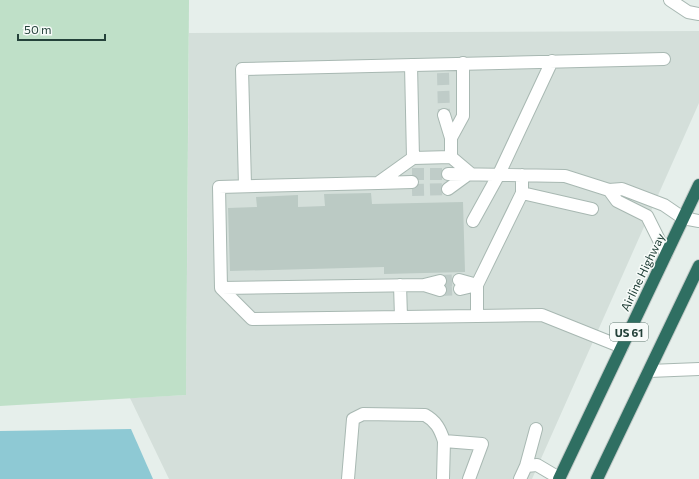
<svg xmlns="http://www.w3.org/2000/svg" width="699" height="479" font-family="Commissioner,sans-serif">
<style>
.built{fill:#d4dfda}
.green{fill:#bfe0c8}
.water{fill:#8ec9d4}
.building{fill:#bbcac4}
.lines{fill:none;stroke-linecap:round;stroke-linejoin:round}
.minor-tunnel{stroke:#bfccc8;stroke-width:12;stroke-dasharray:12 6;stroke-linecap:butt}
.minor-casing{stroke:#a8b8b2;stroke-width:14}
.highway-casing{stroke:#c2cac8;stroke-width:14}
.minor{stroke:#fff;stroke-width:12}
.highway{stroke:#2f6f62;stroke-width:12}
.labels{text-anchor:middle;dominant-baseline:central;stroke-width:3;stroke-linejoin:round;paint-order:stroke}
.shield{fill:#f7fbf9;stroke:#637a73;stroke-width:1}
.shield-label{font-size:11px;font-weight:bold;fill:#24423a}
.street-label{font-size:12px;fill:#24423a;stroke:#f7fbf9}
</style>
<rect width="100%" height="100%" fill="#e6efeb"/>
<path class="built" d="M699 31V103L532 479H169L130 398 186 395 189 33Z"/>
<path class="green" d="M0 0H189L186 395 0 406Z"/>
<path class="water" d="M131 429 153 479H0V431Z"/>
<path class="building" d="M371 193 372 204 463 202 465 272 384 274V267L230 271 228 208 257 207 256 197 298 195V207L325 206 324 194Z"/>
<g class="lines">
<path class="minor-tunnel" d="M443 73 444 115
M412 174H448
M412 190 448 189
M440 281 459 280
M440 290 460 289"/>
<g class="minor-casing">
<path id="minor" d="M670 0 688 12 699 14
M411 65 413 158
M444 115 451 138
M451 157V138L463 116V63
M470 173 451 157 413 158 378 183 219 187 221 288 252 319 477 316
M448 174 565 176 609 190 622 189 664 205 683 218 699 221
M522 175V193L477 285V316L542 315 622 347
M378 183 412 182
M245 186 242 69 664 59
M448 189 470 173
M609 190 617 201 647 216 666 254
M522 193 592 209
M473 221 499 174 552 61
M459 280 477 285 460 289
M440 281 424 285 440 290
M400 285 401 317
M221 288 424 285
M649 371 699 369
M526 466 536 429
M348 479 353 419 363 414 425 415C436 421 440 429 444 441
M443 479 444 441 482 444 469 479
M520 479 526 466 537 465 559 478"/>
</g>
<g class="highway-casing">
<path id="highway" d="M559 479 699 185
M597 479 699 266"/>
</g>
<use href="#minor" class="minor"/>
<use href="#highway" class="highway"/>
</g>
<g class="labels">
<rect class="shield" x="610" y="323" width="38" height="18" rx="3"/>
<g class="shield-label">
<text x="629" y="332">US 61</text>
</g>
<g class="street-label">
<text transform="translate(642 272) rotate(-64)">Airline Highway</text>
</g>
</g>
<path d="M18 34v6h87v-6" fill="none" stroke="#24423a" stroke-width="2"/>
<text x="24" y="34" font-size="12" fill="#24423a" stroke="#f7fbf9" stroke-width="3" paint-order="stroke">50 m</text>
</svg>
